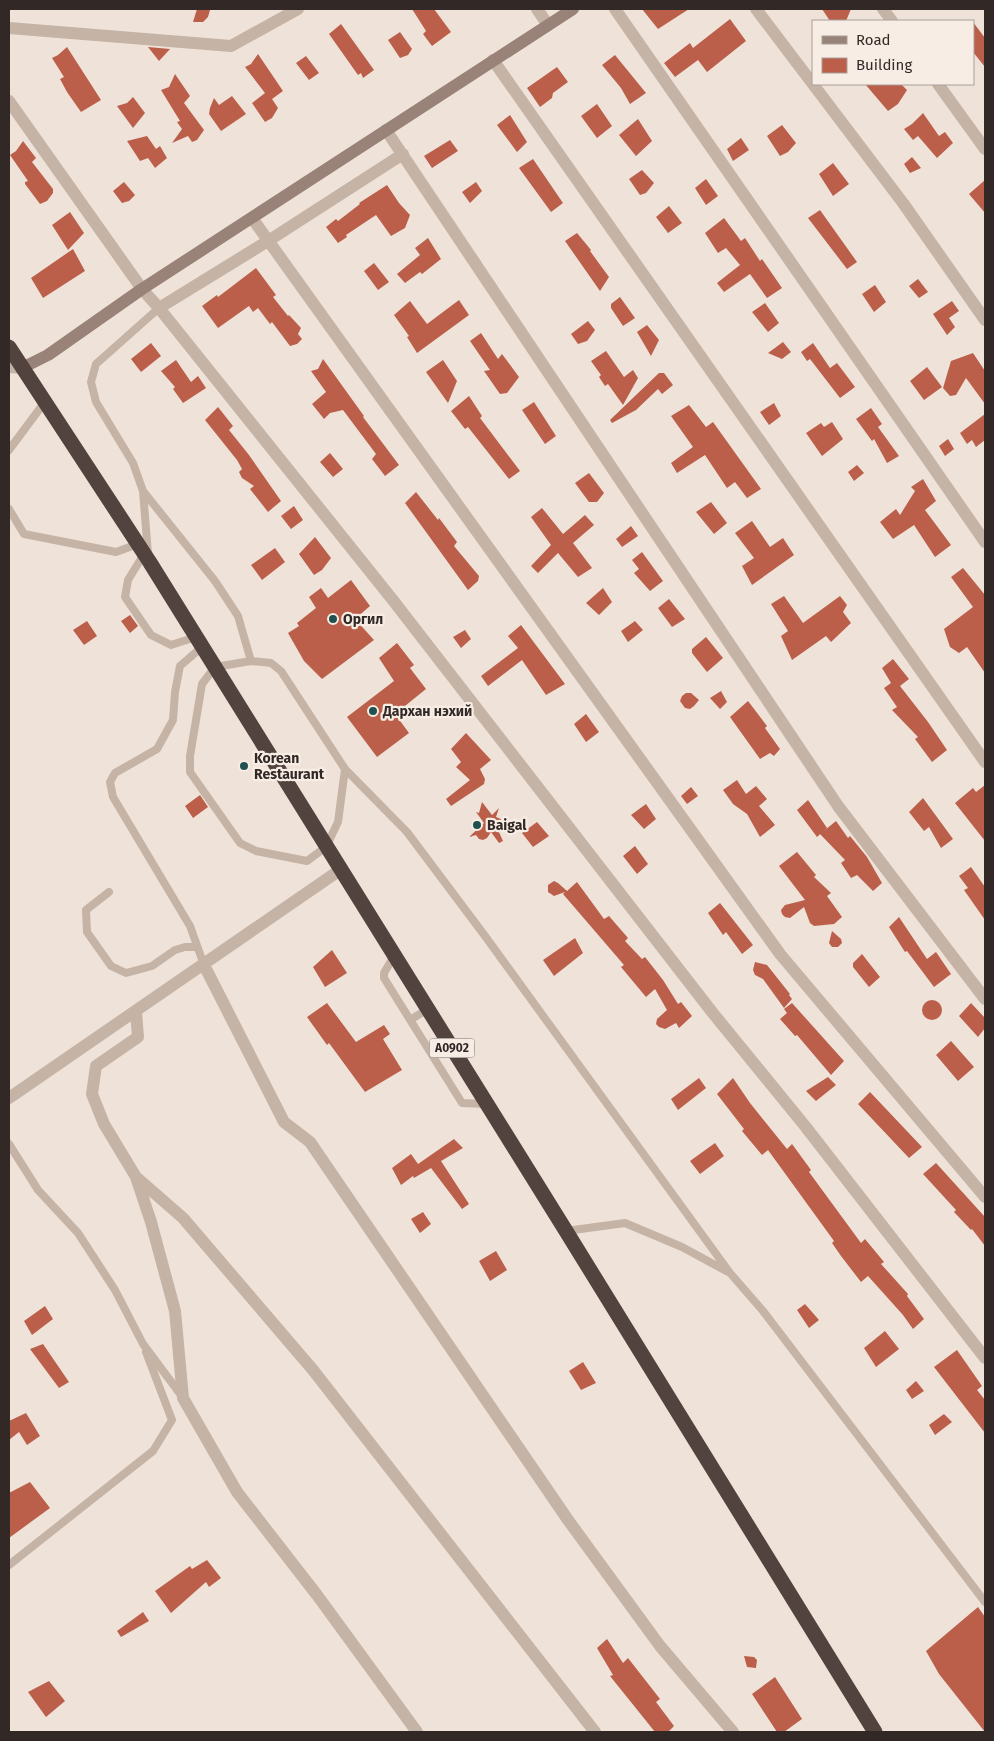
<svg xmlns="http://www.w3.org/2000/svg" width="994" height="1741" font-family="'Fira Sans',sans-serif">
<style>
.building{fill:#bb5f4b}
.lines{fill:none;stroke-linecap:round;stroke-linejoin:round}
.lane{stroke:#c5b3a6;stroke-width:8}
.street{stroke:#c5b3a6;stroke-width:12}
.secondary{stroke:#998278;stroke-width:12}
.highway{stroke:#52433e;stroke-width:15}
.poi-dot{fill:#205050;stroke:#f7ede5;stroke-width:2}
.labels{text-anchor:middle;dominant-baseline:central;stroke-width:4.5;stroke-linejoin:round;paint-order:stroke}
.shield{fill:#f7ede5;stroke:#6d645f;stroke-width:1}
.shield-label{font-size:12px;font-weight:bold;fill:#322926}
.poi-label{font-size:14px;font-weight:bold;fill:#322926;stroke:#f7ede5;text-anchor:start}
</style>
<rect width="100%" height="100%" fill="#efe3d9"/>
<path class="building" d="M197 9 210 10 208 17 203 22H193Z
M412 9H434L451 32 432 46 423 34 426 31Z
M642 9H689L658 29Z
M822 9H851L846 21H830Z
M730 19 746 41 707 72 698 60 675 77 664 63 690 43 693 48Z
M973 22 985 38V67L973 52Z
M341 24 374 70 363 78 361 73 358 75 329 34Z
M400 32 412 49 408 55 400 58 388 40Z
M67 47 101 100 81 112 67 92 60 79 64 77 52 58 58 55Z
M148 47 170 49 159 61Z
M258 54 283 91 272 99 278 108 272 118 265 122 252 103 265 93 245 67 251 64Z
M615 55 646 93 630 104 621 88 602 65Z
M306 56 319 73 309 80 296 63Z
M557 67 568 82 553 93 552 98 540 107 527 88Z
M175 74 190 96 184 103 204 130 197 140 192 142 188 136 172 143 182 129 177 122 180 121 161 90 169 87Z
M865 84H901L907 90 898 104 888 111Z
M232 96 246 114 221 131 209 114 210 108 214 98 219 105Z
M133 97 145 113 133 128 117 106 127 103Z
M597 104 612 126 597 138 581 116Z
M923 113 939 136 945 132 953 143 937 158 918 136 913 140 904 129 912 124Z
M510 115 527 142 517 152 497 125Z
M638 119 652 141 636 156 619 135Z
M782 125 796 143 788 152 780 156 767 136Z
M147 136 156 149 160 146 167 158 155 168 148 158 140 161 127 141Z
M741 138 749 150 733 161 727 149Z
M450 140 458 151 432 168 424 156Z
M23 141 36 158 32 162 53 189V193L47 201 40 204 25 184V182L28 181 10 155 16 151Z
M912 157 921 168 910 173 904 164Z
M533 159 563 203 551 212 519 168Z
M833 163 849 184 833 196 819 174Z
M642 170 654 183 646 193 640 195 629 179Z
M706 179 718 196 706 205 695 188Z
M985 180V213L969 194Z
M124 182 135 195 129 201 122 203 113 191Z
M476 182 482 191 470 203 462 192Z
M387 185 399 203 410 215 405 228 391 236 376 215 346 235 347 237 338 243 326 227 336 219 338 221 360 204 359 203Z
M669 206 682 223 668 233 656 217Z
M820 210 857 262 847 269 808 218Z
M70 212 84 233 68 250 52 225Z
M724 218 741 241 745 238 760 261 762 259 782 288 767 298 750 274 724 292 717 283 740 265 726 248 718 253 705 233Z
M577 233 591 250 590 251 609 277 600 291 565 241Z
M428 238 441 259 422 274 420 272 405 283 397 274 420 255 415 248Z
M73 249 85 271 43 298 31 278Z
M374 263 389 282 378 290 364 271Z
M256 268 276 295 273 297 288 316 289 315 301 328 298 334 302 339 297 344 290 346 272 322 270 324 258 308 253 312 249 306 218 328 202 306 217 295 218 297Z
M918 279 928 292 919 298 909 286Z
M875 285 886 302 874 312 862 294Z
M620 297 635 318 623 326 611 308V304Z
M459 300 469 315 417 353 407 337 409 336 394 315 410 301 427 324Z
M952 301 959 311 949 318 955 327 947 335 933 314Z
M765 303 779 323 768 332 752 312Z
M588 321 595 330 587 341 578 344 571 334Z
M647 325 659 340 651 356 637 332Z
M481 333 498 359 502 354 519 377 507 393 500 394 484 371 490 370 470 341Z
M783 342 791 352 782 359 768 353Z
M151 343 161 356 141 372 131 359Z
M813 343 830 368 837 363 855 387 840 398 810 359 807 361 801 352Z
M606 351 624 377 633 370 638 378 623 405 608 384 605 386 599 377 601 375 591 361Z
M973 353 985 371V404L966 378 956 395 950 396 943 388 951 361Z
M323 359 364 416 363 417 399 465 385 476 372 459 376 454 343 410 330 413 324 419 312 404 326 392 311 371 318 369Z
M176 360 191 382 198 376 206 388 183 403 173 389 175 387 161 371Z
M443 360 457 381 448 403 426 372Z
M927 367 942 387 924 400 910 381Z
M659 373H664L673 385 662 394 658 389 636 410 612 423 610 420Z
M469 396 482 416 480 418 520 471 509 479 468 427 465 429 451 411Z
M534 402 556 436 545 444 522 410Z
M774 403 781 416 769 425 760 412Z
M689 405 706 427 713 422 761 489 747 498 735 482 727 488 705 455 677 473 671 463 693 447 671 416Z
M218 407 233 426 229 430 249 455 281 501 268 512 250 489 254 486 242 478 239 472 242 469 237 460 205 420Z
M871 408 882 424 878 427 899 456 887 463 874 439 872 441 856 419Z
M985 414V440L976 447 972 440 967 444 960 433Z
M832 422 843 439 822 456 806 433 821 423 824 427Z
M948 439 954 449 945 456 939 446Z
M330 453 343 469 333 477 320 462Z
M857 465 864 473 854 481 848 472Z
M589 473 604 493 597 502H589L575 483Z
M923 479 936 501 925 510 951 545 935 557 914 525 893 539 880 522 896 509 900 515 915 491 911 487Z
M416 492 438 520 439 518 457 542 454 546 479 576 478 581 468 590 405 503Z
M711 502 727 523 714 534 696 512Z
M294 506 303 520 291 529 281 516Z
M542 508 563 534 585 515 594 525 573 543 592 568 578 577 558 553 538 573 531 566 551 545 531 517Z
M752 521 770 547 783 538 794 555 752 585 742 566 754 558 735 533Z
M631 526 638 536 622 547 616 539Z
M315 537 331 558 322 570 314 575 299 554Z
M275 548 285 562 262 580 251 565Z
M642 552 663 581 650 591 634 573 639 569 632 560Z
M963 568 985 595V673L967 647 959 653 950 647 944 629 973 607 951 577Z
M351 580 370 606 355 619 374 640 322 679 304 661 288 633 299 626 297 623 316 608 309 597 321 588 328 598Z
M603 588 612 602 599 615 586 603Z
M784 596 803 623 840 596 847 605 843 612 851 623 831 642 826 636 792 660 781 636 788 631 771 604Z
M669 599 685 619 672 627 658 608Z
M130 615 138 626 130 633 121 621Z
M87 621 97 636 84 645 73 630Z
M635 621 643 630 628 642 621 631Z
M521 625 565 684 546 695 522 660 488 686 481 676 518 648 508 636Z
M465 630 471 639 461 648 453 637Z
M706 637 723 658 707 672 692 653V649Z
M397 643 414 665 410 668 426 689 395 714 409 733 377 757 347 717 394 681 379 658Z
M893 659 909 679 900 686 928 722 947 750 932 762 915 739 918 737 892 710 897 707 884 688 891 683 882 668Z
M721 691 727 702 720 709 710 698Z
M686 693H691L699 700 694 706 690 709 685 708 680 701 682 696Z
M748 701 767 726 765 728 780 749 774 756 770 753 760 759 730 717Z
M586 714 599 732 586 742 574 724Z
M466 733 491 760 480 769 485 779 484 784 451 806 446 799 470 780 456 767 461 762 451 749Z
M737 780 746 794 756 786 767 799 759 806 775 825 760 837 747 814 733 804 723 790Z
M985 785V841L955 803 973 788 976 792Z
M691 787 698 796 687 804 681 796Z
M200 795 208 807 193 818 185 806Z
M923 798 953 839 941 848 929 827 924 831 909 812Z
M808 800 827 828 817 837 797 810Z
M482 802 492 815 499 808 496 817 501 819 503 826 498 830 503 841 499 843 491 832 487 838 483 840 479 839 476 835 469 837 484 823 476 812 479 813Z
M646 804 656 819 644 829 631 815Z
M836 821 848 838 850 836 867 857 882 883 873 891 857 875 851 878 841 863 845 860 820 834Z
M537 822 549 836 533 847 522 833Z
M635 846 648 864 637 874 623 856Z
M797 852 816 875 814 877 831 893 827 896 842 917 834 924 814 926 810 923 804 907 790 918 785 917 782 914 781 910 785 905 805 900 779 866Z
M971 867 985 887V920L964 890 968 888 959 876Z
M554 881 558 883 567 891 577 882 604 919 609 916 628 938 625 941 642 959 645 957 663 980 678 1004 681 1002 692 1016 679 1028 676 1023 665 1029 659 1027 656 1024 657 1019 667 1010 655 989 646 997 621 967 624 965 563 894 565 892 554 896 548 892V885Z
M720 903 753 945 742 954 726 932 723 935 708 913Z
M899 917 927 959 936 952 951 974 934 987 907 951 905 952 889 927Z
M832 931 841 939 842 943 838 947H832L829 943Z
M575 938 583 953 554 976 543 960Z
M332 950 347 973 325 987 313 967Z
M862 954 880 977 869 987 853 967V963Z
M755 962 767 965 790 994 789 995 792 999 784 1008 763 979 755 975 753 970Z
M922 1010a10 10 0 1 1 20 0a10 10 0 1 1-20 0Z
M327 1003 356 1042 384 1025 390 1034 383 1039 402 1070 365 1092 329 1043 327 1045 307 1017Z
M792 1003 844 1061 831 1075 797 1035 795 1036 780 1019 787 1013 784 1009Z
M971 1003 985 1018V1028L978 1037 959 1016Z
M951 1041 974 1067 958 1081 936 1055Z
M828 1077 836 1085 816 1101 806 1091Z
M699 1078 706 1088 678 1110 671 1099Z
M733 1078 750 1103 787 1149 792 1144 811 1170 809 1172 861 1243 865 1239 884 1262 881 1264 908 1294 907 1296 924 1319 913 1329 903 1315 868 1276 861 1282 841 1256 832 1243 834 1241 768 1150 762 1155 742 1131 744 1129 717 1094Z
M870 1092 922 1147 909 1158 858 1104Z
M454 1139 463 1148 441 1161 469 1204 462 1209 431 1168 414 1178 413 1176 401 1185 392 1168 411 1154 418 1164Z
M715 1143 724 1156 700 1174 690 1161Z
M936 1163 985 1217V1246L972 1229 971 1230 954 1212 956 1210 923 1174Z
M423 1212 431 1224 420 1233 411 1219Z
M496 1251 507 1270 490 1281 479 1261Z
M805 1304 819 1320 809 1328 797 1310Z
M45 1306 53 1319 32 1335 24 1321Z
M885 1331 899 1349 876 1367 864 1348Z
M43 1344 69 1382 59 1388 30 1349Z
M957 1350 982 1386 977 1390 985 1400V1433L934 1367Z
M583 1362 596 1383 581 1390 569 1371Z
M916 1381 924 1391 912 1399 906 1390Z
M26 1413 40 1436 27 1445 19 1432 9 1440V1421Z
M944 1414 952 1422 935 1435 929 1425Z
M30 1482 50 1508 9 1538V1493Z
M207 1560 221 1578 209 1587 206 1582 171 1613 155 1591 190 1566 192 1569Z
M978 1607 985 1617V1732L939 1674 926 1651Z
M143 1612 149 1621 121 1637 117 1631Z
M607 1639 623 1663 628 1658 660 1699 656 1702 674 1726 668 1732H655L610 1676 613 1675 597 1648Z
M744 1656 754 1657 757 1660 756 1668 747 1667Z
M775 1677 802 1719 784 1732H777L752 1694Z
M49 1681 65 1701 46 1717 28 1692Z"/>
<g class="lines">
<path class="lane" d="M9 450 44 403
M143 491 215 581 238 616 251 661
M9 509 24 534 116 552 138 544
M144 554 128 580 125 597 151 635 171 645 196 637
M148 554 143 491 133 463 96 402 91 382 96 364 159 308
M202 647 180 666 175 692 173 720 157 749 115 773 110 782 113 797 190 926 204 965
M251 661 271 663 281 671 345 769 338 822 326 847 307 861 256 851 240 843 190 772V756L202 684 215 667Z
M345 769 407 832 485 936 730 1273
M109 892 86 910 87 932 111 966 126 973 152 966 175 950 185 947H197
M394 956 384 973V978L462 1103 486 1104
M410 1020 428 1009
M9 1144 38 1190 78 1233 115 1290 143 1344 181 1395
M566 1231 625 1223 682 1247 730 1273 763 1311 985 1602
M9 1565 153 1451 172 1420 146 1352"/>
<path class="street" d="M537 9 548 25
M615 9 985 542
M756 9 903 203 985 320
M883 9 892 21
M9 28 231 46 298 9
M493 60 985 762
M938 84 985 149
M9 101 142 289 159 308 392 599 712 1012 805 1126 985 1358
M386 130 838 806 985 999
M252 218 780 954 985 1197
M159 308 268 241 403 154
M9 367 22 368
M204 965 284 1122 310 1142 568 1520 660 1646 733 1732
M136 1012 138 1037 96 1066 92 1094 104 1124 136 1177 183 1218 313 1370 595 1732
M9 1098 340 870
M136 1177 151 1222 175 1311 183 1398 237 1492 317 1595 417 1732"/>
<path class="secondary" d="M22 368 48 355 142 289 573 9"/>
<path class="highway" d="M9 347 149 561 566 1231 875 1732"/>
</g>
<g class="poi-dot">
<circle cx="333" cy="619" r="5"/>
<circle cx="373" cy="711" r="5"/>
<circle cx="244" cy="766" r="5"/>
<circle cx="477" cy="825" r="5"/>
</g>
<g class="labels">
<rect class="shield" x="429.5" y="1038.5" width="45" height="19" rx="4"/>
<g class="shield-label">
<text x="452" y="1048">A0902</text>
</g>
<g class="poi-label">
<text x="343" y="619">Оргил</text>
<text x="383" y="711">Дархан нэхий</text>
<text x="254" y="758">Korean<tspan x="254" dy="16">Restaurant</tspan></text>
<text x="487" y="825">Baigal</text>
</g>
</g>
<rect width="994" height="1741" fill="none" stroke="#322926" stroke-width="20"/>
<rect x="812" y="20" width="162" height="65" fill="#f7ede5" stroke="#a89f99"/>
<rect x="822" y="36" width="25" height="8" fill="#998278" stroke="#a89f99"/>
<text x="856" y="45" font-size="15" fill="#322926">Road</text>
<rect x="822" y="58" width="25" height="15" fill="#bb5f4b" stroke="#a89f99"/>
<text x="856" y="70" font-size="15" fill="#322926">Building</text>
</svg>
